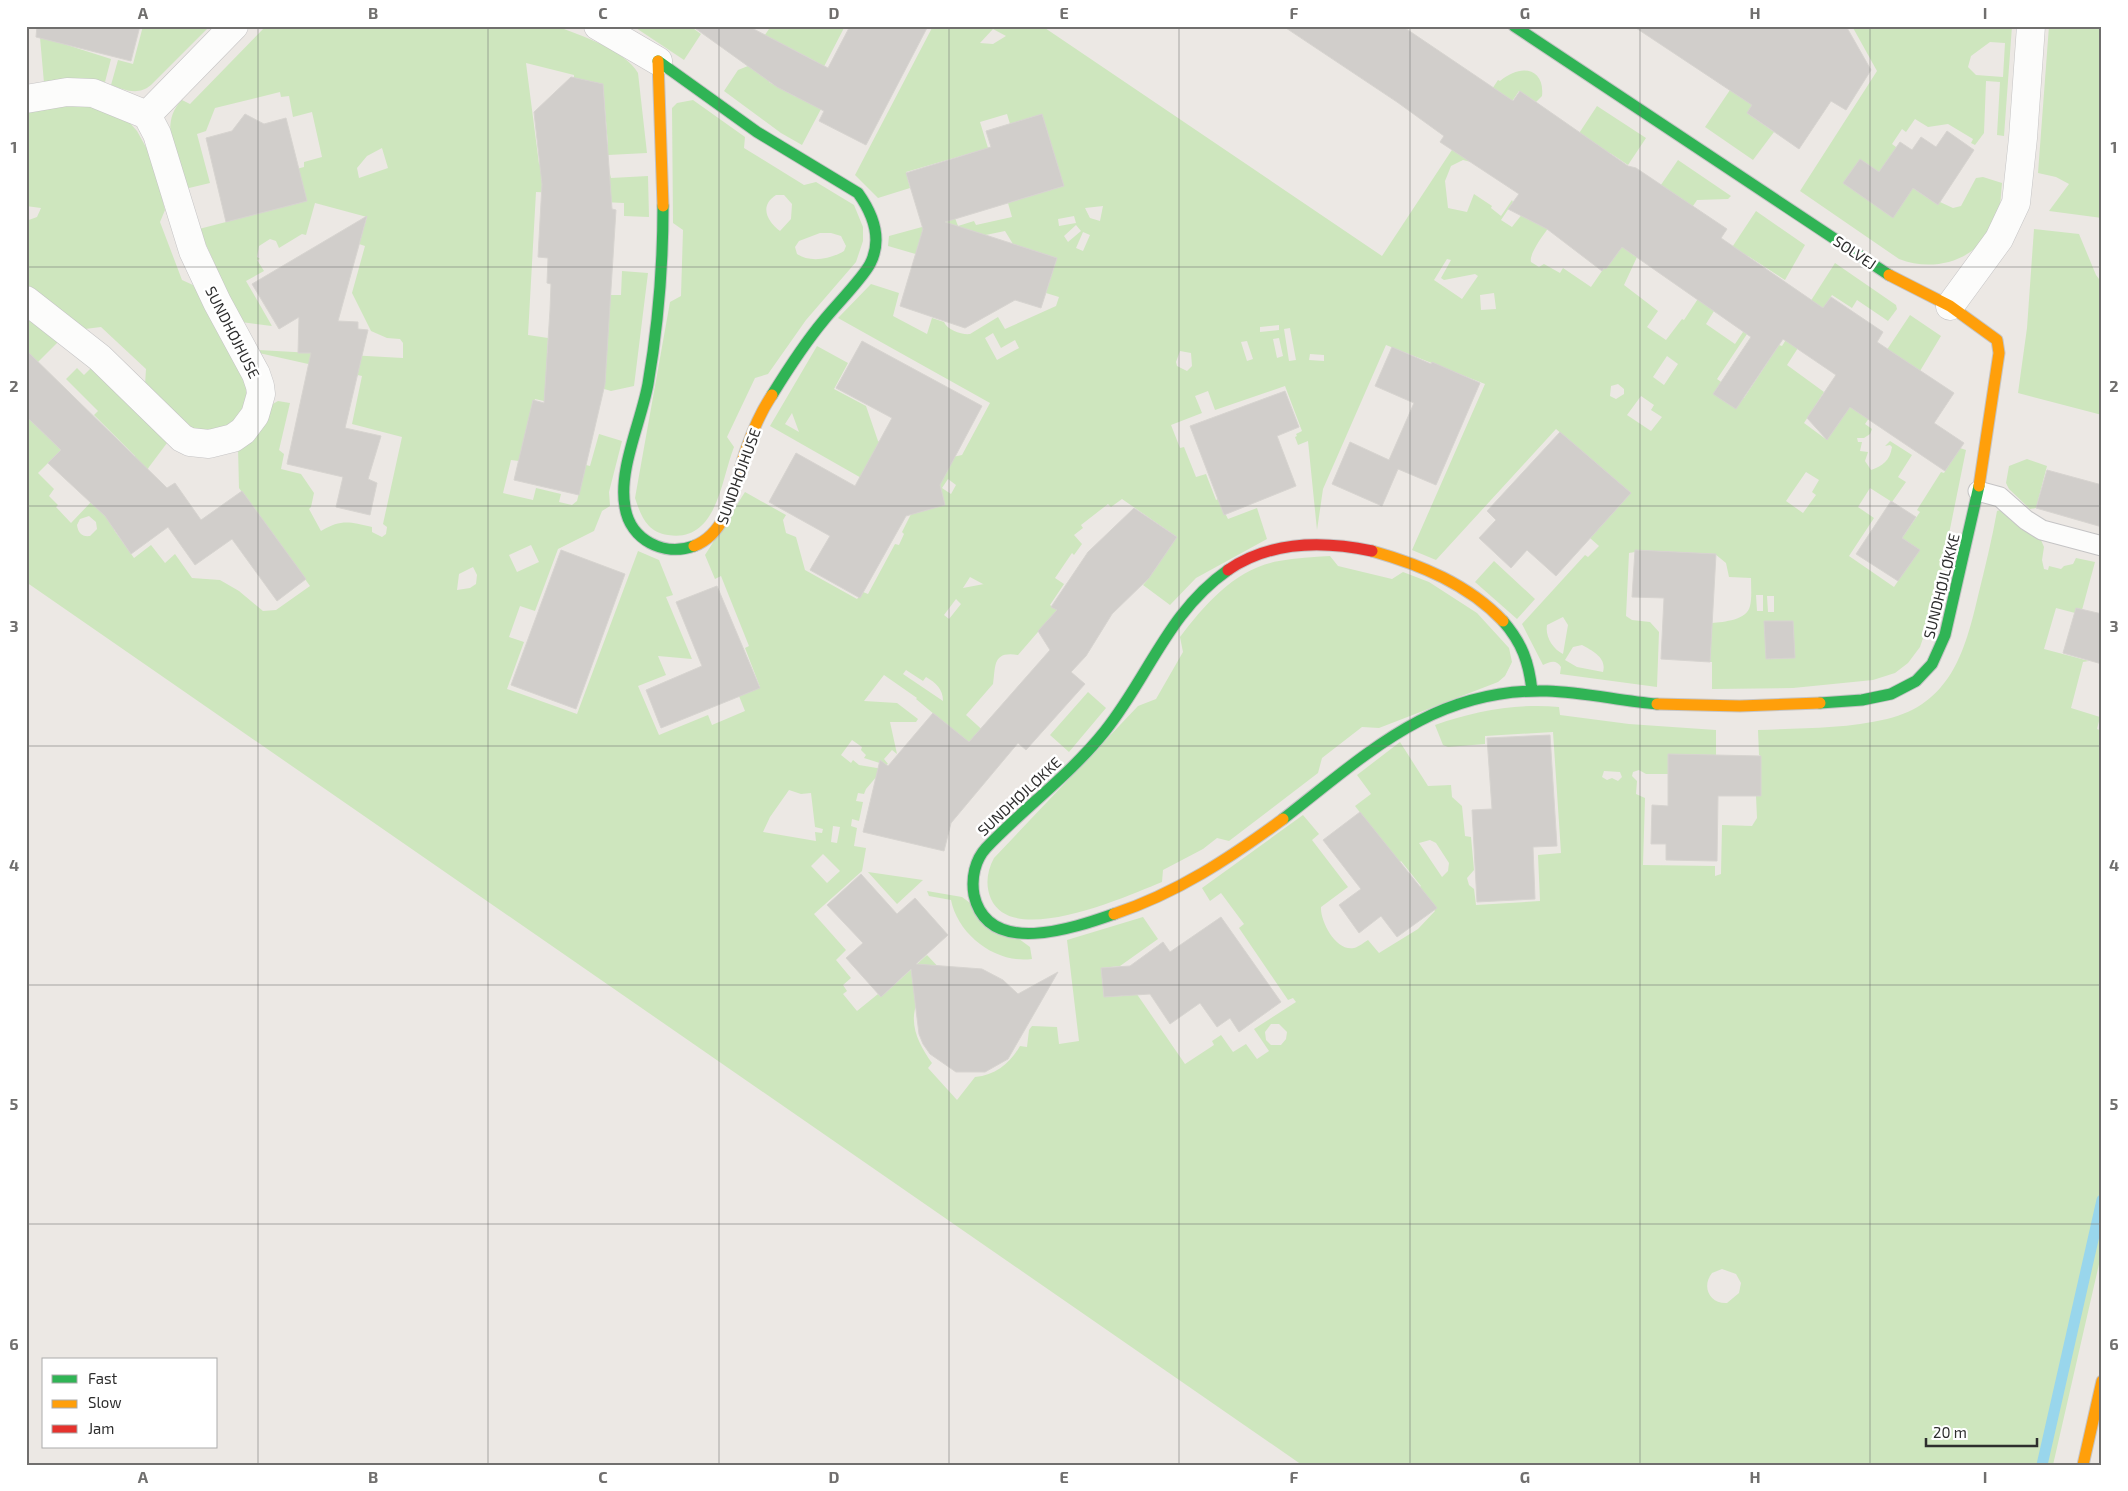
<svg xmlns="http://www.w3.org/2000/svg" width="2128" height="1491" font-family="'Exo 2',sans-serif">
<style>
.green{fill:#cee6be;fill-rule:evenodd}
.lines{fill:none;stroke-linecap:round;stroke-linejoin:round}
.stream{stroke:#99d6ec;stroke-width:11}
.building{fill:#d1cecb;stroke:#d7d4d0}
.lane-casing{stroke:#c5c4c5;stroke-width:21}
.street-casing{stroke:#c5c4c5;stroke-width:29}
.fast-casing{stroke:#c5c4c5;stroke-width:13}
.slow-casing{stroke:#c5c4c5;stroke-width:13}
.jam-casing{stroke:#c5c4c5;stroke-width:13}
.lane{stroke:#fcfcfb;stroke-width:19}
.street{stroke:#fcfcfb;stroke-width:28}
.fast{stroke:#30b455;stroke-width:11}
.slow{stroke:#ff9f0a;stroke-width:11}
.jam{stroke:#e5322d;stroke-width:11}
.grid{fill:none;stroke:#706f6e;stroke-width:1;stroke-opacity:0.55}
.labels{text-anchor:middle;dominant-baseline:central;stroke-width:5;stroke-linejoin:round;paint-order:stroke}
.street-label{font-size:15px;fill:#2e2e2e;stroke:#fff}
.neatline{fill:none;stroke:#706f6e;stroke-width:2}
.grid-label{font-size:16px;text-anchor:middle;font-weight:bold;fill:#706f6e}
</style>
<rect width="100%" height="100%" fill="#ece8e4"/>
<path class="green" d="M39 26H57L67 45 111 59 105 82 96 80 44 83Z
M143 26H210L151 85C138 96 125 90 111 85L118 60 133 64Z
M266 26H556C580 35 625 50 638 73L647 153 608 155 587 147 608 145 603 84 574 78V75L526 63 539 164 560 177 610 174 611 178 648 176 649 217 624 216V203L581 201V194L536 192 528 335 548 338 547 353 583 351 609 295H621L622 271 648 273 634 386 611 391 601 388 544 401 535 399 519 461 511 460 503 493 533 500 536 488 561 494 559 502 572 505 577 501 586 465 590 466 599 434 622 441 609 492 610 506 602 511 594 531 558 549 535 611 520 606 509 637 524 642 507 689 577 714 638 551 659 560 673 595 666 597 692 659 658 656 666 675 638 686 659 735 708 715 712 725 745 711 739 696 760 687 745 648 749 646 721 576 715 579 705 555 745 492 786 515 783 520 786 533 796 537 805 570 857 599 863 592 868 594 895 544 899 545 904 534 902 532 914 508 770 426 817 346 848 363 834 389 866 406 878 441 929 470 934 461 962 455 990 403 838 318 871 284 899 293 893 316 927 334 932 318 944 322C947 330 962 335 970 334L998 317 1005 329 1056 306 1059 297 1046 293 1057 258 1013 244 1005 231 971 238 919 255 888 246 889 236 955 218 958 226 974 221 976 225 1012 217 1008 203 1064 186 1042 114 1010 124 1007 114 980 122 988 148 906 172 910 188 878 198 855 175 933 26H1042L1382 256 1498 80 1500 81C1521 63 1545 68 1542 96L1536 102 1519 91 1471 162 1463 160 1451 166 1445 181 1448 208 1467 212 1474 194 1492 206 1491 208 1501 216 1512 200 1513 202 1501 220 1512 227 1545 185 1597 106 1646 138 1628 165 1610 153C1598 171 1526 246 1531 262L1539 267 1544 264 1560 273 1563 268 1591 287 1678 160 1731 196 1728 199 1697 200 1693 206 1648 233 1633 255 1637 257 1624 285 1658 311 1647 327 1666 340 1682 319 1684 320 1756 211 1805 245 1785 280 1748 256 1711 309 1714 311 1706 324 1735 344 1753 317 1757 319 1717 379 1744 398 1779 345 1782 346 1835 263 1896 305 1897 309 1888 321 1857 300 1852 308 1832 295 1787 365 1824 392 1804 423 1827 440 1910 315 1941 336 1920 371 1869 418 1865 424 1872 429 1870 434 1864 438H1857L1858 442H1862L1860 451 1868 452 1865 461 1871 470C1882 466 1890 461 1892 447L1890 445 1885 446 1890 441 1912 455 1898 477 1906 482 1892 502 1870 488 1858 507 1874 518 1849 556 1894 587 1919 550 1902 538 1920 512 1917 510 1941 472 1944 473 1960 448 1966 450 1935 603 1920 647 1908 663 1895 673 1873 680 1793 688 1712 689V662H1710L1712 623C1724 622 1747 620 1750 606 1752 598 1751 587 1751 578L1729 577 1726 563 1715 554 1635 550V552L1629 553 1626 616 1632 620 1650 622 1659 632 1657 687 1560 674 1561 667C1556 659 1550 662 1543 665L1522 624 1585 555 1588 557 1599 546 1590 538 1631 493 1556 429 1436 560 1412 550 1485 384 1386 345 1323 489 1317 530 1308 441 1298 445 1295 437 1297 436 1296 434 1302 431 1285 386 1215 410 1208 391 1195 396 1202 413 1171 425 1180 448 1184 447 1196 477 1206 474 1216 500 1218 499 1228 519 1257 508 1267 539 1196 578 1170 605 1143 585 1149 578 1177 537 1122 499 1111 507 1108 504 1081 525 1083 528 1074 535 1082 544 1074 555 1072 553 1055 578 1064 584 1050 605 1057 610 1018 655C992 651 996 666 993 684L966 715 999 745 983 755 916 699 917 698 884 675 864 701 897 703 918 719 916 722H890L897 754 892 750 884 759 888 764 886 765 864 758 866 755 861 750 862 747 852 740 841 755 851 763 853 760 859 765 883 769 866 789 864 794 858 793 856 801 863 802 859 821 852 819 851 826 857 828 854 846 866 848 862 871 814 914 846 950 836 960 851 978 843 985 847 991 843 994 857 1011 878 994 881 997 927 955 943 972C935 982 922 992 917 1003 908 1025 920 1046 932 1063L928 1068 957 1100 975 1077C996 1075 1010 1063 1020 1046L1027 1047 1029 1030 1032 1026 1057 1027 1059 1044 1079 1041 1067 940 1143 917 1158 939 1120 966 1101 968 1104 997 1123 996 1121 971 1185 1064 1214 1045 1212 1041 1221 1035 1233 1052 1246 1044 1257 1059 1269 1051 1254 1029 1296 1002 1293 998 1288 1000 1239 928 1244 924 1221 893 1210 901 1202 888 1303 815 1319 834 1312 840 1348 887 1321 907C1320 921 1336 952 1354 948 1359 947 1364 942 1368 940L1379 953 1418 929 1435 911 1418 888 1421 886 1401 861 1399 863 1355 806 1371 794 1357 775 1400 742 1428 786 1451 785 1452 797 1462 806 1465 836 1471 837 1474 870 1467 878 1469 885 1474 889 1476 905 1540 901 1538 855 1561 853 1553 732 1485 736V744L1448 747 1443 745 1435 725C1474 711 1518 703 1559 707L1560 715 1629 724 1716 730V755L1668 754V774H1646L1639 770 1633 772 1632 776 1637 781 1636 794 1645 798 1643 865 1715 866V876L1721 874 1722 825 1752 826 1757 818 1756 796H1761V756L1759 755 1758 730C1801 728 1845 729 1887 719 1950 704 1965 652 1978 596 1985 568 1992 539 1997 511L2000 510 2021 529 2041 540 2044 547 2042 560 2044 569 2048 570 2049 566 2061 569 2064 566 2073 564 2076 558 2095 562 2082 610 2075 613 2056 608 2044 649 2089 661 2083 662 2071 708 2100 717 2097 729 2102 731V1251L2053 1465H1302L26 582V416L61 450 38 473 54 489 49 496 58 505 56 507 71 523 135 456 94 415 98 411 66 379 77 368 84 375 92 367 167 443 149 467 114 530 134 558 151 545 165 563 175 554 192 578 220 580 239 591 263 611 276 610 310 586 239 488 238 447 271 405 278 401 290 403 279 450 284 454 281 469 301 474 314 493 311 507 309 509 321 531C342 519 349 522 372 527V532L382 537 386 534 387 527 383 524 402 437 352 424 362 376 259 353 258 350 403 358V343L400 339 387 338 371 331 352 293 365 246 359 244 367 217 315 203 306 235 302 234 279 248 276 241 270 239 259 246 257 257 260 259 257 260 264 271 246 281 272 326 241 322 199 229 226 222 266 177 304 167V162L322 157 312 112 293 117 289 96 281 97 280 92 215 108 206 131 197 134 210 183 189 188 185 186C177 159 158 123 182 100L190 104ZM993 29 1006 36 993 44 980 43ZM382 148 388 168 359 178 357 168 367 156ZM1103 206 1100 221 1090 218 1085 208ZM1074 216 1076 223 1059 226 1058 219ZM1076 225 1081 231 1068 242 1064 236ZM1083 232 1090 235 1083 251 1076 248ZM1447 259 1451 260 1441 278 1444 280 1475 274 1478 276 1462 299 1434 280ZM1494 293 1496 309 1481 310 1480 295ZM1279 325V330L1260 332V327ZM1290 328 1296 360 1289 361 1284 329ZM993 333 1001 348 1015 340 1019 348 997 360 985 338ZM1279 338 1283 356 1277 358 1273 339ZM1247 341 1253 359 1247 361 1241 342ZM1180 351 1191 353 1192 366 1187 371 1177 366 1176 362ZM1310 354 1324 355V361L1309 360ZM1667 356 1678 364 1664 385 1653 377ZM1618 384 1624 389V394L1616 399 1610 396 1611 386ZM1641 396 1654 405 1651 410 1662 417 1651 431 1627 415ZM792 413 799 432 785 424ZM1806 472 1819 480 1812 492 1816 495 1803 513 1786 501ZM948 479 956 485 951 494 942 488ZM89 516 96 522 97 529 90 536C82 537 78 533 77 525L80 519ZM531 545 539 562 517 572 509 555ZM473 567 477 575 476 584 470 588 457 590 459 574ZM970 577 983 584H984L963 588ZM1756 595H1763V611H1757ZM1767 596H1774V612H1768ZM956 599 961 604 949 619 944 615ZM1563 617 1568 625 1563 654C1553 649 1545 637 1547 625ZM1766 621H1793L1794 658 1766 659ZM1582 645C1593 651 1607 658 1603 672L1577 667 1565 660 1573 647ZM906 670 923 681 926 677C936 683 943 689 943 701L903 674ZM1604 771 1620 772 1622 777 1618 781 1612 778 1607 780 1602 777ZM789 790 801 794 811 793 815 827 823 829 822 833 815 832 816 841 763 832 770 817ZM833 826 840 827 837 843 831 842ZM1430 840 1436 843 1449 863 1448 871 1442 877 1419 843ZM823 854 840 871 827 883 811 866ZM1271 1024H1279L1287 1032 1286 1039 1281 1045H1271L1266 1040 1265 1032ZM1722 1269 1736 1274 1741 1283 1739 1293 1727 1303C1710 1304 1701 1287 1712 1273Z
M633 26H690L701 34 684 60Z
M771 26H845L815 84 830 92 802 145 781 133 724 91 738 70 748 66 747 61ZM788 47 815 61 796 97 769 82Z
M1852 26H2012L2004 136 1997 135 2000 82 1986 81 1984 133 1975 145 1971 143 1973 139 1948 124 1928 127 1915 119 1906 132 1902 129 1892 144 1896 147 1895 176 1938 205 1940 202 1953 208 1961 206 1976 178 1983 177 2002 183C2001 192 2001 201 1999 210 1988 256 1940 275 1899 259L1800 191 1877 71ZM1990 42 2005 43 2003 77 1976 75 1968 67 1971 56Z
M2049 26H2102V218L2049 211 2069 184 2056 177 2038 173Z
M1753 56 1771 77 1747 113 1774 132 1753 160 1705 127Z
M693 100 745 137 744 148 804 185 816 182 854 205 863 227V241L856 262 806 320 768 374 755 378 727 437 734 447C721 480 717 543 668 535 647 532 641 516 635 498L670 302 681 296 683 230 673 223 672 108 677 103ZM776 195H784L792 204 791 219 780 231C767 221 759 206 776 195ZM820 233H831L841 236 846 246 844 251C831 259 810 263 797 254L795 247 799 241Z
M65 104H94L129 122 137 131 152 158 165 210 160 222 182 280 193 285 242 370 247 389 244 407 234 420 224 427 210 432 192 429 145 385 146 369 101 327 85 329 26 284V221L37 217 41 208 26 206V112Z
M2034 229 2079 234 2096 275 2102 283V415L2018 393 2027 328Z
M26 313 60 340 26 374Z
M2027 459 2047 466 2036 508 2030 509 2009 489 2006 483 2009 466Z
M1330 556 1338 566 1392 579 1403 572 1429 582 1477 613 1509 648 1512 662 1505 676 1498 682 1379 728 1362 727 1322 758 1318 773 1229 841 1217 838 1203 849 1163 870 1162 882C1127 896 1013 948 991 899 985 885 987 871 994 858L1138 706 1156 699 1183 652 1180 637C1205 604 1236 568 1279 561 1296 558 1313 557 1330 556Z
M1494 561 1535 599 1517 619 1475 582Z
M1088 692 1106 708 1069 752 1050 735Z
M867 871 868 872 923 880 897 904Z
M927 891 962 897 1030 947 1032 959C996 964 958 935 951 900L929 896Z"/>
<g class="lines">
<path class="stream" d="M2042 1465 2102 1200"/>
</g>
<path class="building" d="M37 26H140L131 61 36 37Z
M692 26H748L828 68 850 26H928L866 145 819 121 824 111 777 87Z
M1283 26H1402L1513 101 1520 91 1628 166 1636 168 1727 229 1721 238 1823 308 1831 297 1883 332 1877 342 1954 393 1934 423 1964 443 1945 471 1850 407 1827 440 1807 418 1836 375 1783 339 1736 409 1713 394 1751 337 1622 247 1606 269 1604 268 1602 271 1547 229 1508 209 1519 194 1440 142 1444 136 1397 102Z
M1633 26H1846L1871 70 1846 110 1831 101 1799 149 1747 113 1752 105Z
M571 77 603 84 612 209 616 210 605 384 579 495 514 480 533 400 544 403 550 310 551 284 547 283 548 258 538 257 542 184 534 112Z
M245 114 264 124 286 118 307 201 226 222 206 138 232 131Z
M1042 114 1064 186 945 222 1057 258 1041 308 1015 300 965 328 900 306 923 229 906 173 991 147 986 131Z
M1947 131 1974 150 1938 205 1913 188 1893 218 1843 183 1860 159 1879 172 1900 142 1912 150 1921 137 1936 147Z
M367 216 338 321 358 322V329L368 330 345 428 381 436 368 479 377 483 370 515 336 507 343 477 287 464 311 353H298L299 317 279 329 252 284Z
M862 341 982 406 940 485 945 505 906 516 860 598 810 570 830 536 769 502 796 453 855 486 892 418 836 388Z
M1392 347 1431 364 1432 362 1480 383 1436 485 1398 469 1382 506 1332 484 1350 442 1389 460 1414 403 1375 386Z
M26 350 167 488 175 483 201 520 242 491 306 579 277 601 232 539 195 565 168 527 131 554 105 516 48 463 61 450 26 416Z
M1285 391 1299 427 1277 436 1296 486 1224 515 1190 426Z
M1560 432 1631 493 1556 576 1527 550 1511 568 1479 538 1496 520 1487 511Z
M2047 470 2102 485V527L2036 508Z
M1891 501 1916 517 1902 538 1920 550 1898 581 1856 554Z
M1134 508 1177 537 1149 578 1112 614 1086 656 1071 672 1085 684 1026 750 1018 743 951 823 944 851 863 832 880 760 888 766 933 713 969 742 1050 650 1038 631 1057 610 1051 607 1088 552Z
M561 550 625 574 576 709 511 685Z
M1635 550 1716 554 1710 662 1661 659 1664 598 1632 597Z
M717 586 760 688 661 728 646 690 702 666 676 602Z
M2076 608 2102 614V664L2063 653Z
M1764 621H1793L1795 658 1766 659Z
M1550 735 1557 846 1533 847 1535 899 1477 902 1472 810 1492 809 1487 738Z
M1668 754 1761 756V796H1718L1717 861 1666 860V844H1651L1652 805 1668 806Z
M1360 812 1437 908 1397 937 1381 916 1359 933 1339 905 1361 889 1323 840Z
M861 874 897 914 915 898 948 935 916 964 982 969 1003 980 1018 994 1058 972 1008 1059 985 1072H956L930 1054 923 1044 919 1034 911 969 881 997 846 958 863 943 827 905Z
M1221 917 1281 1002 1239 1032 1230 1018 1217 1027 1200 1003 1170 1024 1150 994 1104 997 1101 968 1130 966 1163 942 1170 952Z"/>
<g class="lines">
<g class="lane-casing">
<path id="lane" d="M1978 491 2000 497 2026 520 2042 530 2102 546"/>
</g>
<g class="street-casing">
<path id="street" d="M598 26 658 61
M26 99 67 92 93 93 147 115 157 134 193 251 217 302 256 374 260 386 261 394 255 415 243 431 233 438 209 444 190 442 182 438 100 358 26 300
M147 115 234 26
M1950 306 1999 239 2016 203 2023 138 2031 26"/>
</g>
<g class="fast-casing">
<path id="fast" d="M1514 26 1889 275
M658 61 757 132 858 193C873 214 883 239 870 264 862 279 836 305 824 320 804 344 788 369 772 395
M663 206C663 266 658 326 648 384 641 422 618 470 625 507 630 540 664 557 694 546
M1503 621C1522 643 1529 662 1532 691
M1820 703 1862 700 1891 694 1916 681 1932 664 1945 635 1979 486
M1283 819C1367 754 1433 688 1547 691 1584 692 1620 701 1657 704
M1114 914C1074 928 988 958 974 895 971 878 975 860 986 848 1024 808 1070 775 1105 731 1149 676 1168 612 1228 570"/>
</g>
<g class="slow-casing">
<path id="slow" d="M658 61 663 206
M1889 275 1950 306 1997 340 1999 353 1979 486
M694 546C732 531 734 481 747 447 753 430 762 410 772 395
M1372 551C1421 565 1468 584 1503 621
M1657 704 1740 706 1820 703
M1114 914C1177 893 1230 858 1283 819
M2083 1465 2102 1381"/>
</g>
<g class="jam-casing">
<path id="jam" d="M1228 570C1270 541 1324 541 1372 551"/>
</g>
<use href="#lane" class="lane"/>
<use href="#street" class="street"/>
<use href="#fast" class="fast"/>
<use href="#slow" class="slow"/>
<use href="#jam" class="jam"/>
</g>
<path class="grid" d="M258 26V1465M488 26V1465M719 26V1465M949 26V1465M1179 26V1465M1410 26V1465M1640 26V1465M1870 26V1465M26 267H2102M26 506H2102M26 746H2102M26 985H2102M26 1224H2102"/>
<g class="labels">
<g class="street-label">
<text transform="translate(1855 252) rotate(34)">SOLVEJ</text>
<text transform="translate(233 332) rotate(63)">SUNDHØJHUSE</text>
<text transform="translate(738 476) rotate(-70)">SUNDHØJHUSE</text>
<text transform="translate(1941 586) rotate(-76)">SUNDHØJLØKKE</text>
<text transform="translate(1019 796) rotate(-43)">SUNDHØJLØKKE</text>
</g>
</g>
<rect width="2128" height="1491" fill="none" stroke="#ffffff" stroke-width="55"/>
<rect x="42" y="1358" width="175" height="90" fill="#ffffff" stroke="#ababab"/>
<rect x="52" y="1375" width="25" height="8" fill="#30b455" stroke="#ababab"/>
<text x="88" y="1384" font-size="15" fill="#2e2e2e">Fast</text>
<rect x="52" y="1400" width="25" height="8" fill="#ff9f0a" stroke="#ababab"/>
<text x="88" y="1408" font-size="15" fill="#2e2e2e">Slow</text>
<rect x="52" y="1425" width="25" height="8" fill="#e5322d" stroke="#ababab"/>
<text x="88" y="1434" font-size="15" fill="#2e2e2e">Jam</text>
<path d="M1926 1438v8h111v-8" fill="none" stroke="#2e2e2e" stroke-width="2.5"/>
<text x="1933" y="1438" font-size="15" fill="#2e2e2e" stroke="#ffffff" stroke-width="4" paint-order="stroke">20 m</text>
<rect x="28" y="28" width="2072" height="1436" class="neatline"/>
<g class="grid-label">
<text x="143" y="19">A</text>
<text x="373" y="19">B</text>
<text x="603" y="19">C</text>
<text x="834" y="19">D</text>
<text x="1064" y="19">E</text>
<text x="1294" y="19">F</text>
<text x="1525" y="19">G</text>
<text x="1755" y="19">H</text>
<text x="1985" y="19">I</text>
<text x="14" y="153">1</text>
<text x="2114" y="153">1</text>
<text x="14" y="392">2</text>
<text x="2114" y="392">2</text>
<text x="14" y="632">3</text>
<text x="2114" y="632">3</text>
<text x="14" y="871">4</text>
<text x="2114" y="871">4</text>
<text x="14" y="1110">5</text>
<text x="2114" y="1110">5</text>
<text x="14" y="1350">6</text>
<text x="2114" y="1350">6</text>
<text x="143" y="1483">A</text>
<text x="373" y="1483">B</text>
<text x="603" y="1483">C</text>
<text x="834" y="1483">D</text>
<text x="1064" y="1483">E</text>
<text x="1294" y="1483">F</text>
<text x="1525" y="1483">G</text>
<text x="1755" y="1483">H</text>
<text x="1985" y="1483">I</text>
</g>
</svg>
